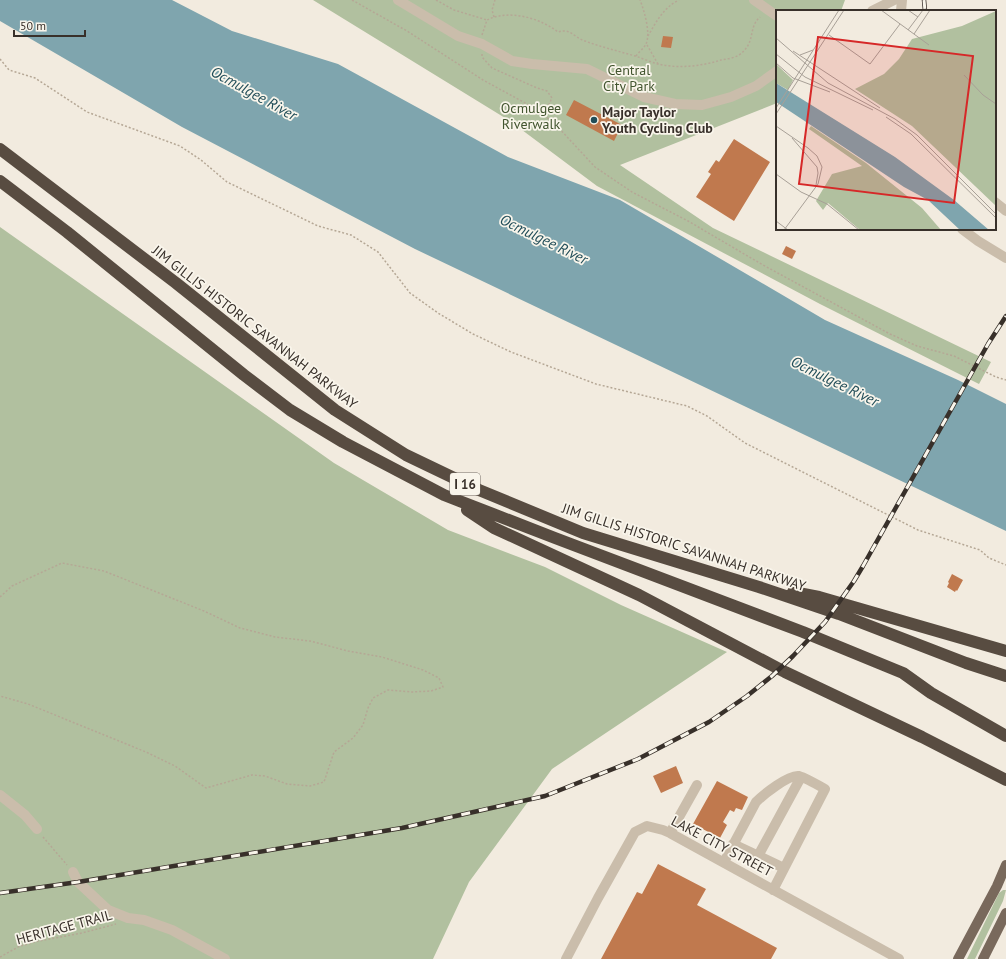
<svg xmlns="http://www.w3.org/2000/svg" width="1006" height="959" font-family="'PT Sans',sans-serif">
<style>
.green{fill:#b1c09f}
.water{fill:#7fa5ae}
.building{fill:#c0794e}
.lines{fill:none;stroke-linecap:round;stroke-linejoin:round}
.path{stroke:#b5a795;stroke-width:1.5;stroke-dasharray:2 2;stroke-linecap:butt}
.minor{stroke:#cabdab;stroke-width:10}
.major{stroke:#79695c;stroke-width:10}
.highway{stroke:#584c41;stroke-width:12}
.rail-casing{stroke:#38302a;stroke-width:4.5}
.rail{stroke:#f9f5eb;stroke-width:3;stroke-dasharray:9;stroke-linecap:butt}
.poi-dot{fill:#214d58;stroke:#f9f5eb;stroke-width:1.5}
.labels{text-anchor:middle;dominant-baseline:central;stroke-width:3.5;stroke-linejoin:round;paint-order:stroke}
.shield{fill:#f9f5eb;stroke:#726b64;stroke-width:1}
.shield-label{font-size:13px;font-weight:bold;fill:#38302a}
.park-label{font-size:14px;fill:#42552f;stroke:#f9f5eb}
.poi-label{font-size:14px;font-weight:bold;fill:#38302a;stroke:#f9f5eb;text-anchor:start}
.street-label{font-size:14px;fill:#38302a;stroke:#f9f5eb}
.water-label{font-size:15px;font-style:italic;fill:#214d58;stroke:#f9f5eb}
.inset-road{fill:none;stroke:#a8a097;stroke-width:1}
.view{fill:#d62828;fill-opacity:0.15;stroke:#d62828;stroke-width:2}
.inset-edge{fill:none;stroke:#38302a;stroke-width:2}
</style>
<rect width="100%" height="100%" fill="#f2ebdf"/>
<path class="green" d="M313 0H845L841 11H777V103L620 165 713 228 991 362 979 384 820 304 597 186 510 121Z
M0 227 334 463 448 530 545 567 621 605 727 652 552 769 469 882 433 959H0Z
M1003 890H1006L1003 901 975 959H967L999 893Z"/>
<path class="water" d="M0 0H172L232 31 338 64 508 157 620 200 825 320 958 380 1006 404V531L415 249 182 127 0 21Z"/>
<path class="building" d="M663 36 673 37 671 48 661 47Z
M574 100 622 125 614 141 566 115Z
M734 139 770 162 734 221 696 197 711 174 708 172 716 160 719 162Z
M786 246 796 251 792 259 782 254Z
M952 574 963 580 957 591 956 590 955 592 947 587 949 583 948 582Z
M676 766 683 783 661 793 653 776Z
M717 781 748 797 742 810 736 808 734 812 730 810 723 822 727 825 720 838 693 824Z
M658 864 706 889 697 905 777 948 771 959H601L637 892 642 894Z"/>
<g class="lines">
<path class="path" d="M352 0 407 31 483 80 538 110 556 125 595 167 632 192 688 221 763 265 890 334 917 346 954 356 996 377 1006 380
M436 0 454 10 487 20
M494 17 492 10 495 0
M482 35 487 20C509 9 540 18 558 32 571 28 573 37 585 41 601 47 618 51 635 56 642 58 650 62 658 64 678 69 702 66 721 60 727 59 734 58 739 55 757 42 747 29 760 17
M648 36C656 22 664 7 679 0
M647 45 658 64
M482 54V57L492 68 537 88 547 91 552 98 544 115
M636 56C639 52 644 48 646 44 651 33 644 10 640 0
M0 59 9 70 35 78 87 112 180 146 201 160 227 182 318 226 351 235 378 252 410 293 438 313 473 334 511 352 596 384 687 406 707 416 745 443 918 530 980 550 989 558 1006 565
M0 597 12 586 62 563 104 571 204 611 240 628 275 637 310 641 348 651 382 657 423 670 439 678 443 687 431 691 412 692 388 690 373 698 368 708 363 725 353 738 334 752 324 782 310 786 287 784 265 776 252 775 206 788 175 766 146 752 28 704 0 696
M43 837 67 865
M0 957 20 946 39 941 82 933 116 924"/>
<path class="minor" d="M398 0 458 36 482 44 512 61 532 64 587 69 644 97 675 104 702 105 731 97 756 86 777 71
M754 0 777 16
M872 11 894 0
M901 11 902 0
M995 202 1006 211
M962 229 978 241 1006 258
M0 795 25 815 37 829
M670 833 697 785
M733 844 784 868
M758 856 801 777
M724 862 756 802C763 795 789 774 799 776 806 778 818 785 825 789L773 890
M73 872 78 882 108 910 128 918 144 920 172 930 225 959
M566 959 598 898 635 832 647 826 663 830 670 833 899 959"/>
<path class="major" d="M958 959 997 886 1006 865
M983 959 1006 913"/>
<path class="highway" d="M0 149 176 283 335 410 406 455 479 490 583 533 759 587 839 614 966 663 1006 676
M0 181 67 232 244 375 290 410 343 442 444 495 555 538 803 632 903 673 931 693 1006 736
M467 510 494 528 639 595 785 672 922 737 1006 780
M793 592 819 597 1006 651"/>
<g class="rail-casing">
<path id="rail" d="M924 0 925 11
M0 893 78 882 402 828 545 796 638 759 709 722 747 696 772 676 793 656 825 622 854 581 863 566 988 344 1006 316"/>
</g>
<use href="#rail" class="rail"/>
</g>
<circle class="poi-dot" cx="594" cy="120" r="4"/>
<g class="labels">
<rect class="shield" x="450" y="473" width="30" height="22" rx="3"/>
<g class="shield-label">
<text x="465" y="484">I 16</text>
</g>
<g class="park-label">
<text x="629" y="70">Central<tspan x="629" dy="16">City Park</tspan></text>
<text x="531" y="108">Ocmulgee<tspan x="531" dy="16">Riverwalk</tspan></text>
</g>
<g class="poi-label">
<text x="602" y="112">Major Taylor<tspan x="602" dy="16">Youth Cycling Club</tspan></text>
</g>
<g class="street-label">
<text transform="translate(255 327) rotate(38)">JIM GILLIS HISTORIC SAVANNAH PARKWAY</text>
<text transform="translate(684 547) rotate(18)">JIM GILLIS HISTORIC SAVANNAH PARKWAY</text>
<text transform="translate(722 846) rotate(28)">LAKE CITY STREET</text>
<text transform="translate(64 927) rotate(-15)">HERITAGE TRAIL</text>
</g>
<g class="water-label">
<text transform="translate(254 93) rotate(29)">Ocmulgee River</text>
<text transform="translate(544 239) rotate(26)">Ocmulgee River</text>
<text transform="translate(835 381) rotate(26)">Ocmulgee River</text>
</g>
</g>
<g transform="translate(776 10)">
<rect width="220" height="220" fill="#f2ebdf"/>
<path d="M220 1V196L136 116 79 79 108 64 123 49 136 29 186 16ZM0 54 17 70 12 80 0 73ZM35 116 90 153 146 198 165 220H84L52 193 47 200 40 191 56 164 86 156 33 119Z" fill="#b1c09f"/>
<path d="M0 73 119 147 178 190 213 220H184L152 190 128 177 0 92Z" fill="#7fa5ae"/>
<path class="inset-road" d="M105 0 153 35M132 0 142 7M132 20 147 0M138 24 154 0M53 25 94 54 124 14M0 28 52 73 119 109 141 125 220 204M17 41 104 98M0 44 29 67 97 100M24 45 37 40M0 53 17 68 54 82M188 65 207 85 220 94M0 98 63 0M0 104 68 0M110 107 135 124 220 208M0 116 32 138 41 146 46 157 42 174 8 220M16 128 41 157 42 163 40 175M0 164 25 182 51 194 83 220M0 211 12 220"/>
<path class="view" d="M42 27 197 46 178 193 23 174Z"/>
<rect width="220" height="220" class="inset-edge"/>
</g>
<path d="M14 30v6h71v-6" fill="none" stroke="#38302a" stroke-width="2"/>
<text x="20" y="30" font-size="12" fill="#38302a" stroke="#f9f5eb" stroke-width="3" paint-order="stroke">50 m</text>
</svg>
